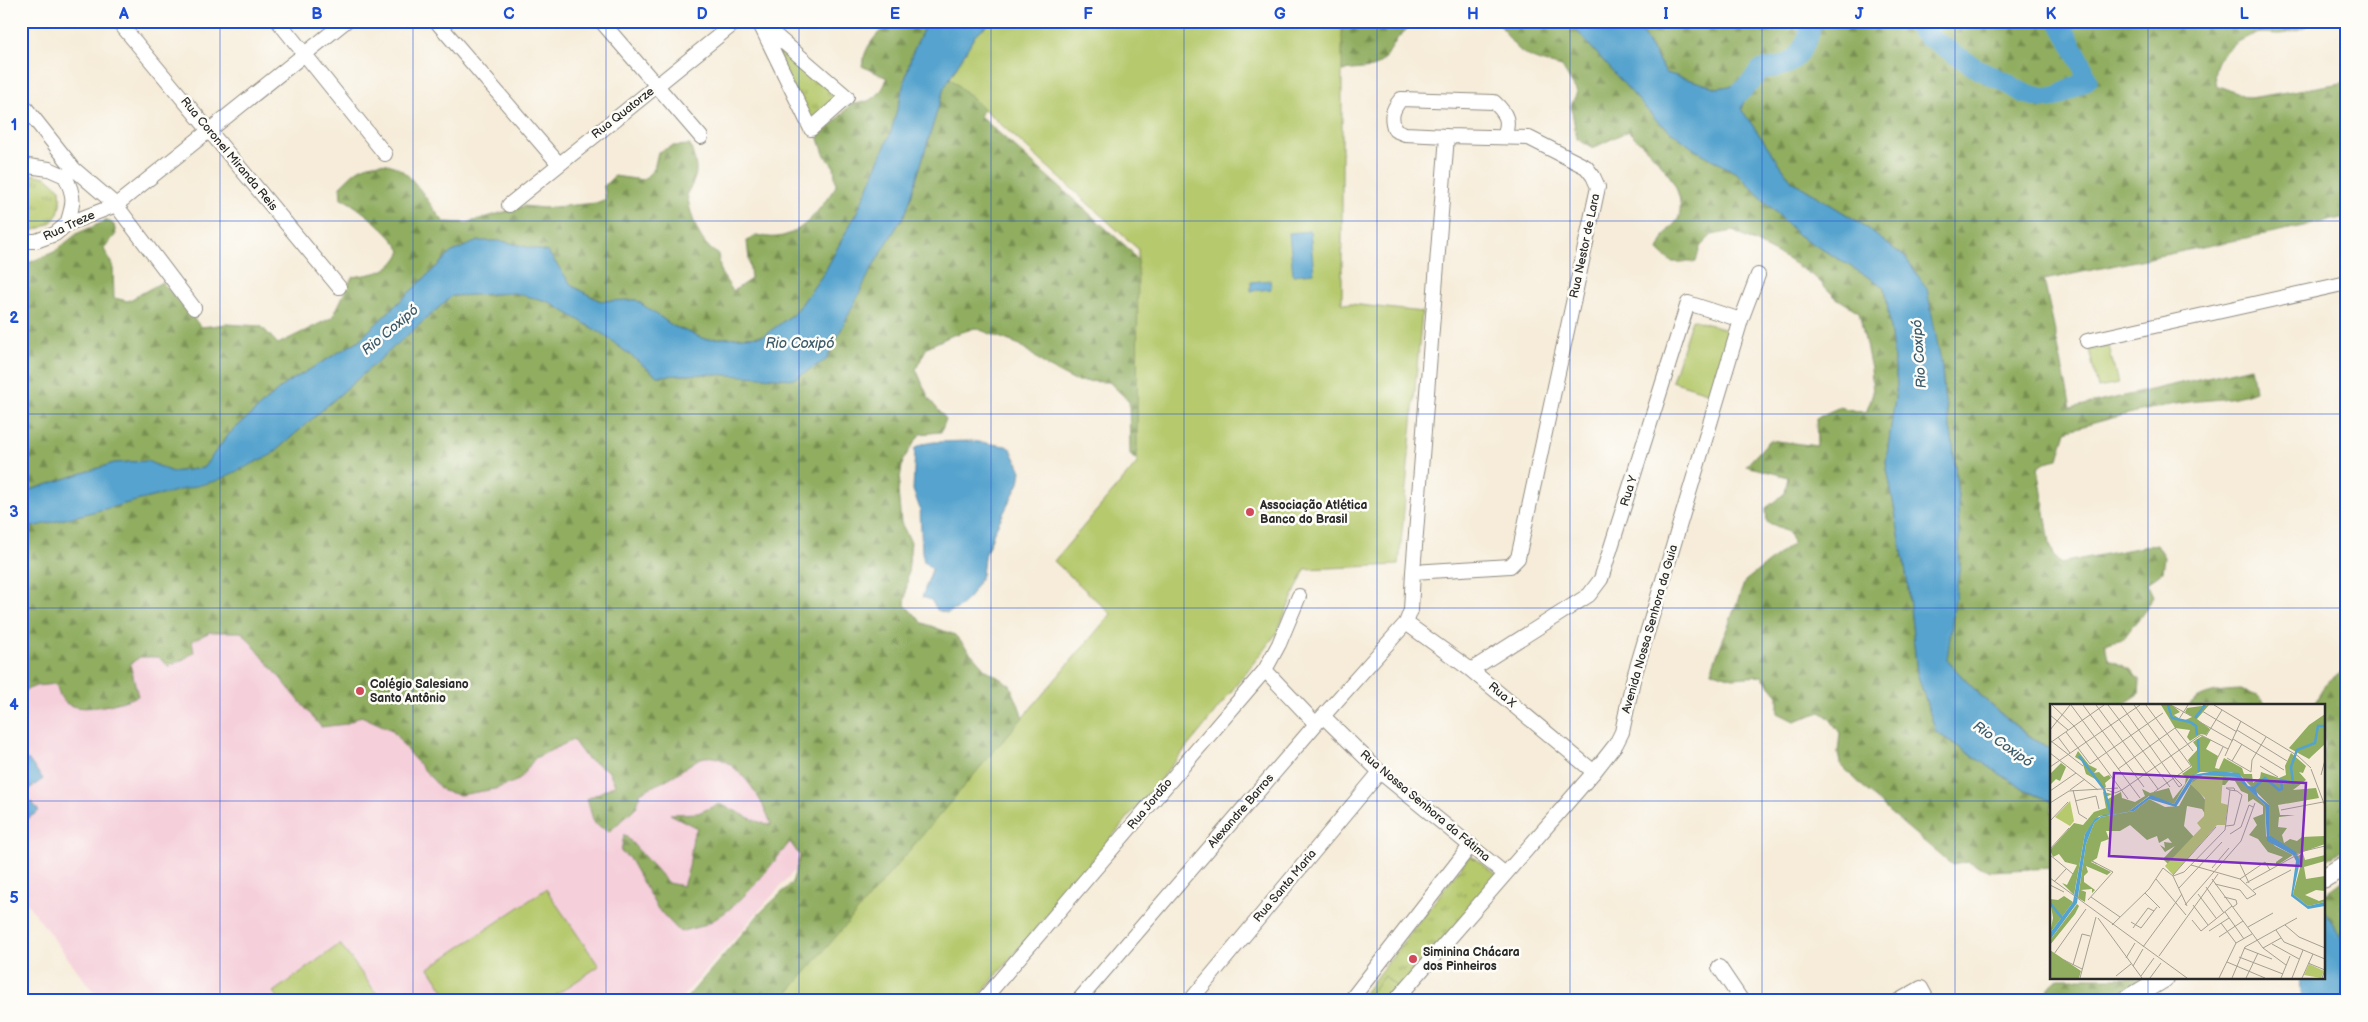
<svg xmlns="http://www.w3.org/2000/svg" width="2368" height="1022" font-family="'Balsamiq Sans',sans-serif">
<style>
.built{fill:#f5cfda}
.forest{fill:url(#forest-firs);stroke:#5e6c46}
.park{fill:url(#park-tufts);stroke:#707a4c}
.pitch{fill:#b6c96d;stroke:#707a4c}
.water{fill:#54a3ce;stroke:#40677c}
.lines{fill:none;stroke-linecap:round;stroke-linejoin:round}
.river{stroke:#54a3ce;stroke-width:20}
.street-casing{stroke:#908c82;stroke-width:16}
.secondary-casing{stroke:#908c82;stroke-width:21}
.street{stroke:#fff;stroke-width:14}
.secondary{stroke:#fff;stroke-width:19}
.grid{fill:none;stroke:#1d4ed8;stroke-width:1;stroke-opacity:0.55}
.poi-dot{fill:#d1495b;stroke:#fdfcf7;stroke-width:2}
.labels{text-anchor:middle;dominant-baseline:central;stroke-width:5;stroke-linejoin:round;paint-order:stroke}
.street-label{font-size:12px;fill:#2b2b2b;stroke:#fdfcf7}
.poi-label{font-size:12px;font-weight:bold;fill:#2b2b2b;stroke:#fdfcf7;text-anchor:start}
.water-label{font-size:14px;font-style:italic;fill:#3b5b6c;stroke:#fdfcf7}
.inset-river{fill:none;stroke:#54a3ce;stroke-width:2.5}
.inset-road{fill:none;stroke:#a59f93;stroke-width:1}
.view{fill:#7b2cbf;fill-opacity:0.15;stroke:#7b2cbf;stroke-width:2.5}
.inset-edge{fill:none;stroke:#2b2b2b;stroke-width:2.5}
.neatline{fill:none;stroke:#1d4ed8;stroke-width:2}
.grid-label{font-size:16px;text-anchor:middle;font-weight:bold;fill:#1d4ed8}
</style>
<defs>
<pattern id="forest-firs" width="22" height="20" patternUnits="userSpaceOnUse" patternTransform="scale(1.25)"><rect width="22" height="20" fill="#90ad60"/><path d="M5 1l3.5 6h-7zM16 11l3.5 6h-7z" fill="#768d4f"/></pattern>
<pattern id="park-tufts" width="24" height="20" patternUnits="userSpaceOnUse" patternTransform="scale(1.25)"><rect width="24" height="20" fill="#b6c96d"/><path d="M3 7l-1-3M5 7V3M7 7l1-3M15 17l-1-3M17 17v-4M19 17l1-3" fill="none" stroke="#94a35a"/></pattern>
</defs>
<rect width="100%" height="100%" fill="#fdfcf7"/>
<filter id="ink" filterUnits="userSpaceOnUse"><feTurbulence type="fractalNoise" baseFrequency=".02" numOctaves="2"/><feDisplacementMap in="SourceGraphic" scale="10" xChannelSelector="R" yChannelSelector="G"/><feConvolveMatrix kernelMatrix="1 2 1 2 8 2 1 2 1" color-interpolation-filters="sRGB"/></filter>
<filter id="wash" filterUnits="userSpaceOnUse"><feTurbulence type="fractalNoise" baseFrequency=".0096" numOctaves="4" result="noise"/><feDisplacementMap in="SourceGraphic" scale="20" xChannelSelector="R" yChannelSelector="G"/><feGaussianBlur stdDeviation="1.12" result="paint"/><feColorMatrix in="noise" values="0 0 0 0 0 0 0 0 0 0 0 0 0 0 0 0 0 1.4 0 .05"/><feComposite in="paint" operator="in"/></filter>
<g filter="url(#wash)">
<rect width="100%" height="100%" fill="#f6ecd9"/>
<path class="built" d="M472 432 811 852 679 1001H100L21 895V530Z"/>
<path class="forest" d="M891 21H927L912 54 891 132 860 206 824 273 795 313 763 336 705 339 673 326 636 300 601 301 572 286 548 252H452L358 341 285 384 229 434 203 468 172 472 147 461 114 463 21 493V266L54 252 78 233 108 220 114 225 116 234 104 249 113 267 114 298 128 301 162 282 201 327 226 324 261 326 278 344 333 317 352 277C374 273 390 274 401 251 392 234 358 206 341 198L340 186C346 181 353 172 361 168 404 148 421 196 444 222L467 223 524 206 543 208 596 203 606 199 604 186 614 176 643 180 654 169 658 152 673 146 690 145C697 166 700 174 687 193 690 213 698 244 718 254L721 273 733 291 751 279 747 241 757 235C763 236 770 238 777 237 804 234 822 206 836 186L834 167 824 154 818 136 832 125 851 104C870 103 881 97 887 78L862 66C865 45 876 35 891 21Z
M992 21 994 92 980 116 1129 249 1155 284 1168 488 1130 455 1129 401 1109 382 1075 381 1048 367 1020 345 975 328 953 335 927 347 916 369 929 399 946 419 941 432 920 434 903 460 898 491 901 523 911 542 905 605 923 623 955 635 985 669 1010 685 1019 706 1029 738 836 1001H684L760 913 792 883 800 856 790 842C766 871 740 908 706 924 698 928 688 929 680 932L657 908 629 858 621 852 624 834 668 883 683 886 689 867 693 837 697 828 670 814 698 813 719 804C737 810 752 822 771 825 765 802 734 752 705 757 694 759 681 772 671 777 661 783 650 787 640 793L637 806 609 832 594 823 587 799 615 785 609 771 586 758 573 740 535 758 519 780 495 789 460 795 443 791 409 753 392 730 361 716 346 724 321 727 242 632H210L192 641 194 652 184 659 168 666 158 657H140L130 664 138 696C121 703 74 717 62 699 59 695 58 689 56 684L36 686 21 692V530L106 508 271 455 452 296 514 293 547 301 604 335 657 376 709 374 873 266 907 210 944 88 976 34Z
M1173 21H1415L1397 39 1385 59 1373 68 1320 73Z
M1498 21H1568L1656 120 1694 149 1738 174 1798 235 1885 287 1897 384 1886 462 1907 579 1917 673 1936 732 2026 791 2052 801V868L1990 871 1968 862 1952 865 1889 812 1840 764 1838 752 1840 733 1830 719 1821 712 1794 721 1778 713V695L1762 676 1732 678 1711 671 1745 581 1793 543 1788 531 1767 522 1766 508 1785 493 1788 477 1746 466 1770 440 1817 446 1816 418 1840 407 1866 413 1873 393 1871 369 1859 312 1835 297 1816 278 1787 259 1733 231 1712 235 1700 247 1696 262H1671L1658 250C1661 244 1663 237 1667 232 1670 227 1677 223 1679 217 1688 184 1649 151 1628 131L1593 148 1577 139 1571 106 1577 92 1562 67C1524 57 1519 56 1498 21Z
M1635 21H1715L1717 27 1750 24 1753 21H2315C2306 27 2290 34 2279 34 2271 34 2263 32 2256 34 2233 40 2208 60 2216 85L2250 98 2347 82V217L2044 280 2071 408 2251 367 2255 391C2232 401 2207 399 2182 403 2143 409 2104 420 2066 431L2058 459 2045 462 2038 467 2050 544 2054 555 2060 563 2157 544 2165 557 2163 571 2147 583 2153 596C2147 612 2133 623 2124 639L2105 643 2108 659 2130 669 2140 681 2139 694 2121 706H2052V750C2012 727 1978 694 1946 660L1960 564 1958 498 1953 444 1944 395 1942 367 1906 258 1857 221 1792 181 1741 109 1750 83 1718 88 1666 73Z
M2347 670V846L2324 862V706H2315C2319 688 2330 677 2347 670Z
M2240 690 2258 696 2268 706H2187C2203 692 2220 691 2240 690Z
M2347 877V948L2324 909V894Z
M2059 978H2145L2109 1001H2041L2049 987Z"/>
<path class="park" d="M766 31 844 97 811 125Z
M26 173 46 177 60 189C63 221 51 226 21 234V174Z
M1470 855 1497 875 1393 1001H1358Z"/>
<path class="pitch" d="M992 21H1342V303L1422 312 1399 565 1305 569 1276 634 1202 729 975 1001H781L1111 614 1054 561 1137 463 1138 249 950 78 976 34Z
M1692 319 1730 331 1710 393 1672 381Z
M2109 346 2118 384 2098 388 2089 350Z
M546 889 599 966 547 1001H451L429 968Z
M340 944 382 1001H280L273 992Z
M1384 976 1397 987 1386 1001H1363Z"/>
<path class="water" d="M927 21H992L976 34 944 88 907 210 873 266 826 360 794 379 709 374 657 376 604 335 547 301 514 293 452 296 271 455 216 481 21 530V493L114 463 147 461 172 472 203 468 229 434 285 384 358 341 452 252 478 241H502L548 252 572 286 600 301 636 300 673 326 705 339 763 336 795 313 824 273 860 206 891 132 912 54Z
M1568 21H1635L1666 73 1718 88 1751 82 1741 109 1792 181 1857 221 1906 258 1927 289 1942 367 1944 395 1953 444 1958 498 1960 564 1947 660C1977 694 2012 728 2052 750V801L2026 791 1936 732 1917 673 1907 579 1886 462 1897 384 1885 287 1798 235 1738 174 1694 149 1656 120Z
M1310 231 1314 273 1293 275 1289 233Z
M1270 280 1271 289 1251 291V282Z
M972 441 1006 446 1011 449 1021 471 1019 483 995 530 984 558 982 575 970 597 957 609 947 613 937 610 931 600 922 597 932 569 924 562 922 553 920 509 913 490 915 448 922 444 934 442Z
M28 759 43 779 21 795V764Z
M32 802 39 811 23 822 21 810Z
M2324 909 2347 948V1001H2302L2300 978H2324Z"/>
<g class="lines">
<path class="river" d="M1918 21 1919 28 1929 37 1976 68 2007 83 2023 93 2042 98 2056 97 2087 80 2082 64 2059 21
M1730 101 1751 82 1760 70C1769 68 1779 68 1787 64 1801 57 1810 35 1812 21"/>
</g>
</g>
<g filter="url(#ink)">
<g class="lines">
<g class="street-casing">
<path id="street" d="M118 21 339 287
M278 21 385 154
M436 21 559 164
M601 21 701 137
M759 21 847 97 811 129 759 22
M21 102 74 169 116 205 194 308
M1447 136 1405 134 1395 130C1390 117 1392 110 1401 99L1494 102C1507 114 1510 121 1504 137
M21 165 49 169 65 176
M65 176C75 196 74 203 67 224
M509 205 737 21
M21 241H36L55 234 67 224 116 205 346 21
M2087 341 2347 283
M1406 623 1471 670 1594 772
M1265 670 1316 724
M1471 670 1589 595 1601 579 1688 303 1741 320
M1324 717 1380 772 1505 874
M1719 967 1742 1001
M982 1001 1265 670 1279 644 1299 596
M1078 1001 1316 724 1406 623 1411 610 1413 572 1447 136 1529 138 1586 167 1593 176 1598 187 1518 558 1510 566 1413 572
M1190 1001 1380 772
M1350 1001 1471 845
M1395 1001 1594 772 1616 744 1622 732 1633 680 1741 320 1758 275
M1898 1001 1921 988 1928 1001"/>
</g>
<g class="secondary-casing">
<path id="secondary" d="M2324 878 2347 864
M2126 1001 2164 978"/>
</g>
<use href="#street" class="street"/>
<use href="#secondary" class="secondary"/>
</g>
</g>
<path class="grid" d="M220 21V1001M413 21V1001M606 21V1001M799 21V1001M991 21V1001M1184 21V1001M1377 21V1001M1570 21V1001M1762 21V1001M1955 21V1001M2148 21V706M21 221H2347M21 414H2347M21 608H2347M21 801H2052M2324 801H2347M2148 978V1001"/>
<g class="poi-dot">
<circle cx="1250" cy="512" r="5"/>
<circle cx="360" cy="691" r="5"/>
<circle cx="1413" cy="959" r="5"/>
</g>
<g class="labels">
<g class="street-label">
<text transform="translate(623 113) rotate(-38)">Rua Quatorze</text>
<text transform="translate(229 154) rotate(50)">Rua Coronel Miranda Reis</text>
<text transform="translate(69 226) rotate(-25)">Rua Treze</text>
<text transform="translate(1585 246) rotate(-78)">Rua Nestor de Lara</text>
<text transform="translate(1629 491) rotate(-73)">Rua Y</text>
<text transform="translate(1650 629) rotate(-74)">Avenida Nossa Senhora da Guia</text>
<text transform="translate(1502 695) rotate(40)">Rua X</text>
<text transform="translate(1150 804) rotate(-50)">Rua Jordão</text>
<text transform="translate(1425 806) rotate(40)">Rua Nossa Senhora da Fátima</text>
<text transform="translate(1241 811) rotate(-49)">Alexandre Barros</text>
<text transform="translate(1285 886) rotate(-50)">Rua Santa Maria</text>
</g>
<g class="poi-label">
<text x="1260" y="505">Associação Atlética<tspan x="1260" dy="14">Banco do Brasil</tspan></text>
<text x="370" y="684">Colégio Salesiano<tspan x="370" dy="14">Santo Antônio</tspan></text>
<text x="1423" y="952">Siminina Chácara<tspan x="1423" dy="14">dos Pinheiros</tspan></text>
</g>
<g class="water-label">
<text transform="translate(390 330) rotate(-40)">Rio Coxipó</text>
<text x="800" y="343">Rio Coxipó</text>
<text transform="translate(1919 354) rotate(-94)">Rio Coxipó</text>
<text transform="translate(2003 744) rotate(35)">Rio Coxipó</text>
</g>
</g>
<g transform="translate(2050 704)">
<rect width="275" height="275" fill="#f6ecd9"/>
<path d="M111 1H122L130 8 124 11 133 17 142 13 135 8 137 4 159 1 147 15 160 25 156 31 151 30 140 37 137 33 140 26 125 24ZM275 10V40L262 52 259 55 239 44 259 21ZM152 32 161 36 156 45 168 52 165 64 169 65 174 54 192 64 194 70H202L203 79 210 74 211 68 229 74 236 71 235 62 241 49 256 62 253 69 249 68 256 76 243 86 266 84 269 94 228 101 230 111H245L229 113 228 123 237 124 232 131 234 139 240 135 247 137 252 133 275 132V140L247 150 229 141 219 131V101L191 72 181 68H150L139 74 124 100 99 92 78 108 49 112 35 130 24 191 12 179 17 181 27 161 15 158 9 150 3 153 0 146 24 119 33 121 44 108 56 104 53 88 62 90 56 93 58 95 71 88 72 94 85 98 95 92 92 85 100 89 119 84 123 95 135 80 136 73 132 70 142 63 138 56 148 45 143 38ZM28 47 39 61 47 65 44 69 49 68 54 73 59 71 61 74 55 79 56 83 53 85 47 76 36 70 32 57 25 53ZM11 59 16 63 10 77 6 75 0 81V70ZM153 71 187 73 215 101 216 132 225 142 243 151 226 162V158L233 153 218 148 208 135 199 131 207 121 203 114 213 110V102L203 95 198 98V90L191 87 185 77 179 76 175 81H144L156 97 158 115 152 105 137 102 134 122 144 133 118 160 113 155 125 142 115 148 110 141 115 144 114 138 122 139 118 134 109 139 107 132 97 136 80 121 70 127H56L59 135 51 138 47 154 41 158 61 168 57 171 36 162 38 168 34 172V178L45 186 42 189V185L31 186 36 188 35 198 28 194 36 140 44 119 51 113 84 107 99 95 115 103 129 102 143 76ZM253 149 255 156 275 151V157L254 163 256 175 275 172V187L266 186 255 191 269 197 275 195V198L258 202 243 190 250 164 248 152ZM14 192 23 198 0 229 3 214 0 195 8 196ZM27 200 29 202 25 210 0 241V236ZM0 246 31 267 29 274H0Z" fill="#90ad60"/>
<path d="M259 260 274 267 271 274 254 271Z" fill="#b6c96d"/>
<path d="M153 71H173L171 99 178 101 175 121H167L123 171 115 162 151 124 147 119 154 112 155 94 140 80ZM20 97 24 117 20 122 5 113Z" fill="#b6c96d"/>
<path d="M165 67 189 69 198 82 205 83 208 92 219 101V131L246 148 250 157 243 190 258 202 275 198V202L258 205 241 192 246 157 243 151 217 137 215 101 186 73 153 71 143 76 126 103 99 95 84 107 51 113 44 119 36 140 27 199 0 236V229L23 198 35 130 45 115 53 111 78 108 101 91 124 100 142 71Z" fill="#54a3ce"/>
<path class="inset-river" d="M118 1 122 14 140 18 146 22 147 31M145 14 155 1M148 35 149 68M29 52 54 85 61 110M203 85 215 74 229 86 232 85 231 76 243 79 241 63 247 46 265 39 268 22H275M0 199 12 214"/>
<path class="inset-road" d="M2 1 24 22 78 95M21 1 90 94M33 1 94 83M46 1 108 85M58 1 120 83M71 1 129 83 132 81 125 74M84 1 133 68M96 1 141 62 104 88M164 1 248 52 261 64M123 2 141 12M152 7 187 28M0 11 18 26M129 15 138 1M150 18 183 37M0 26 20 1M187 26 237 57M16 28 40 60 113 9M156 32 172 6M8 33 20 49M183 35 234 66M1 37 33 62M0 39 54 1M0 49 48 86M175 52 191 17M177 54 201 68 202 56 216 33M182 57 192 40M165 59 173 43M210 62 228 73M0 63 90 1M68 65 125 24 143 47M261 65 275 102M271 71 275 56M20 86 35 75M23 86 29 110 37 115M57 86 65 89 72 86 151 31 178 45M180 86 176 84H184L185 87M0 87 26 69M25 97 46 92 49 105M0 99 19 87 68 84M231 106 273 98M0 117 18 98M180 130 191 123 199 101 203 103M0 145 19 124M0 151 23 170M190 160 199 179M141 161 190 175 206 190M162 164 179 144M123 171 166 123M123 172 137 202M0 174 137 274M106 175 136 211M162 175 213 244 236 261M190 175 215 158 220 166M4 178 16 165M196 179 254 147 275 142M165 180 190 186 197 195 206 190M0 181 14 188M156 183 174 209M129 184 172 138M203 186 241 166M95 189 110 204M148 190 166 214M41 193 70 213M174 193 186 196 187 200 183 203M38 196 63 168 42 157 47 160M135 201 191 137 205 99M143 201 158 221M175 208 194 235M48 214 92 274M142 216 151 227 182 202M81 218 91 224 107 203M171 219 186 239M62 221 99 185 113 164 123 172 134 168 175 126 180 86 187 87 192 91 184 121 176 122M235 221 249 233 275 244M198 223 223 209M83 224 98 204 104 207M226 226 234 238 275 255M159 227 179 214M169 233 193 217M222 240 249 255M93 243 132 190M194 244 222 255M213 244 231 234M4 250 36 205M109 252 168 170M189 253 233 270M76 254 85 239M14 256 32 265M177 258 215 274M258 259 275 266 272 274M23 261 32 230 40 232M83 262 93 245M66 272 81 260M91 272 104 254M30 274 46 213M100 274 111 259M169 274 186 239 202 230M182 274 195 243 247 214M196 274 208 249M231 274 240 252M242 274 253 246M252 274 263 250"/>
<path class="view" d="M64 69 256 79 251 162 59 152Z"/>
<rect width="275" height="275" class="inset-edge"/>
</g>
<rect width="2368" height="1022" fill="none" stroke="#fdfcf7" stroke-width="55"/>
<rect x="28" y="28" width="2312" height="966" class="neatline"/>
<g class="grid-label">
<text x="124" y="19">A</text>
<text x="317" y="19">B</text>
<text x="509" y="19">C</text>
<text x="702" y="19">D</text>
<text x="895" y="19">E</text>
<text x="1088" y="19">F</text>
<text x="1280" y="19">G</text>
<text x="1473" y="19">H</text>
<text x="1666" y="19">I</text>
<text x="1859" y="19">J</text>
<text x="2051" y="19">K</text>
<text x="2244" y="19">L</text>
<text x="14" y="130">1</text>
<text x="14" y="323">2</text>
<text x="14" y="517">3</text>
<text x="14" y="710">4</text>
<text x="14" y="903">5</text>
</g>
</svg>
